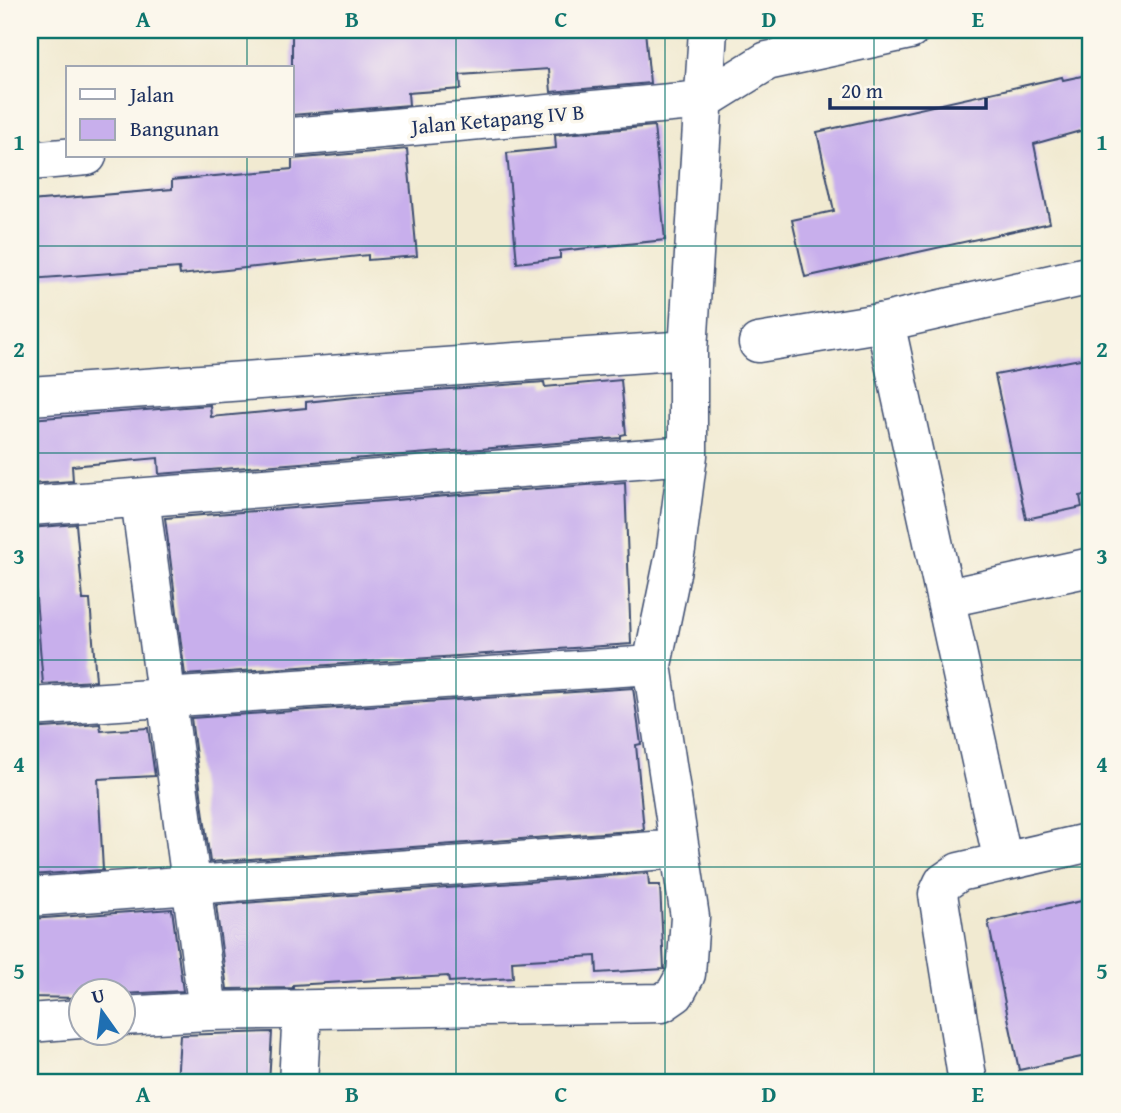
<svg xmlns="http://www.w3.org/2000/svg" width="1121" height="1113" font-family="'Gentium Book Plus',serif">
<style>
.building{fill:#c8afec}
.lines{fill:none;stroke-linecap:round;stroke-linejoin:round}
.street-casing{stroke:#3b4b6f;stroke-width:41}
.street{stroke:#fff;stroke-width:38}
.grid{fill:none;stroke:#0f766e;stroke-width:2;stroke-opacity:0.55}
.labels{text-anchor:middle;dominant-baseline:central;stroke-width:7;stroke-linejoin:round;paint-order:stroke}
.street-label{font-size:21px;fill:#1b2f5e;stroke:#fbf7ec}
.neatline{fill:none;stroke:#0f766e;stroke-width:2.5}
.grid-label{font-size:23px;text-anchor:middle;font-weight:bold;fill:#0f766e}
</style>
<rect width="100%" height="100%" fill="#fbf7ec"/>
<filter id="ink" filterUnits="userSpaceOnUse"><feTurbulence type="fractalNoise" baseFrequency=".0143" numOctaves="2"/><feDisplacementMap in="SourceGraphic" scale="14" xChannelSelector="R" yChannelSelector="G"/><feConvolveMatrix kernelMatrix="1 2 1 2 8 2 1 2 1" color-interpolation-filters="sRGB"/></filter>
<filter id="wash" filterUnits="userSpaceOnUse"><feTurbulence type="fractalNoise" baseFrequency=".00686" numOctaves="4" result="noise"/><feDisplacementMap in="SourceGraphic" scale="28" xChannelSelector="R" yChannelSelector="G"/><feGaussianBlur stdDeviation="1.57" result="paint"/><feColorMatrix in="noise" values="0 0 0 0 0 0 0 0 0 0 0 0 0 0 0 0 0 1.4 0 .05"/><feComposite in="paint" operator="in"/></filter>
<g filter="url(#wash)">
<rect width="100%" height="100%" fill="#f1ead1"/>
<g id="blocks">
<path class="building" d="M292 30H645L650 83 551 92 549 69 460 75 461 89 408 93 409 105 292 115Z
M1091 74V128L1034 144 1050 223 805 277 792 220 834 211 817 132 1062 77 1063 80Z
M654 126 665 240 560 251V258L517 263 507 153 556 148 555 135Z
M407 149 417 256 368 260V255L180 275 179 268 30 279V201L172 189V180L292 169V159Z
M1091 357V494L1080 496 1082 507 1026 519 995 375Z
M621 380 626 434 621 435V438L159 474 158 458 72 466 73 481 30 484V419L210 405 211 417 306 408V402L394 393 544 382 545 387Z
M625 482 631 644 185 675 165 518Z
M76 524 83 600H90L96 681 43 684 35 586 30 587V528Z
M633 688 641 744 636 745 644 830 210 862 191 718Z
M100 724 101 731 148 728 155 776 98 779 103 870 30 875V729Z
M648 873 649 885H660L664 969 597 973 596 956 512 961 513 978 449 982 448 976 293 985V988L227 989 216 905Z
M1091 899V1055L1019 1070 988 921Z
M172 909 183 991 122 994V990H80V998L30 997V919Z
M272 1032 269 1083H177L180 1035Z"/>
</g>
</g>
<g filter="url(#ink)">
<use href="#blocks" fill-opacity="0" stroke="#3b4b6f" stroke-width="2"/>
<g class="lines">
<g class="street-casing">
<path id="street" d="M292 137 704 100 767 61 910 30
M30 161 87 156
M885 322 1003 862
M758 343 885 322 1091 275
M30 396 688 350
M140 498 208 1011
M30 506 688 455
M947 598 1091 567
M30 707 652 665
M30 897 680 849
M122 1016 208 1011 662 1003 675 994 686 974 690 917 652 665 676 549 688 455V350L708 30
M30 1023 80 1019
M298 1083 302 1010
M968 1083 938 894 943 883 959 872 1091 842"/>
</g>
<use href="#street" class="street"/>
</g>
</g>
<path class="grid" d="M247 30V68M456 30V1083M665 30V1083M874 30V1083M247 156V1083M30 246H1091M30 453H1091M30 660H1091M30 867H1091"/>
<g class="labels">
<g class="street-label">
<text transform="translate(498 119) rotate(-5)">Jalan Ketapang IV B</text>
</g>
</g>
<rect width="1121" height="1113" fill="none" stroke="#fbf7ec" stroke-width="77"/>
<rect x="66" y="66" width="228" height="91" fill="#fbf7ec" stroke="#a1a7b3" stroke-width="2"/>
<rect x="80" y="89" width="35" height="10" fill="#ffffff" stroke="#a1a7b3" stroke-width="2"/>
<text x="130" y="102" font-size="21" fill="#1b2f5e">Jalan</text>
<rect x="80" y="119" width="35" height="21" fill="#c8afec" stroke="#a1a7b3" stroke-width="2"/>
<text x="130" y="136" font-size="21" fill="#1b2f5e">Bangunan</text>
<g transform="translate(102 1012) rotate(346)"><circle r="33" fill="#fbf7ec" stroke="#a1a7b3" stroke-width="2"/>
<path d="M0-5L12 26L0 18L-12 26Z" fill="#1f6fb2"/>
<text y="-10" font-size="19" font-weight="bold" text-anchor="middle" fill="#1b2f5e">U</text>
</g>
<path d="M830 98v10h156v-10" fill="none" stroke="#1b2f5e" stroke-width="3.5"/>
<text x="841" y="98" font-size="21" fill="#1b2f5e" stroke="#fbf7ec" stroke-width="5" paint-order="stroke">20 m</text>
<rect x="38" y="38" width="1044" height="1036" class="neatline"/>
<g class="grid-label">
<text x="143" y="27">A</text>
<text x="352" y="27">B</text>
<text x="561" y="27">C</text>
<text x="769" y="27">D</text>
<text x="978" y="27">E</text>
<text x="19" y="150">1</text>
<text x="1102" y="150">1</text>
<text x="19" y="357">2</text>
<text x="1102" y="357">2</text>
<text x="19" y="564">3</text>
<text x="1102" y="564">3</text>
<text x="19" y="772">4</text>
<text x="1102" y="772">4</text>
<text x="19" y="979">5</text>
<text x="1102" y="979">5</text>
<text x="143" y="1102">A</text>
<text x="352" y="1102">B</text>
<text x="561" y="1102">C</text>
<text x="769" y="1102">D</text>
<text x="978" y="1102">E</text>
</g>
</svg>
